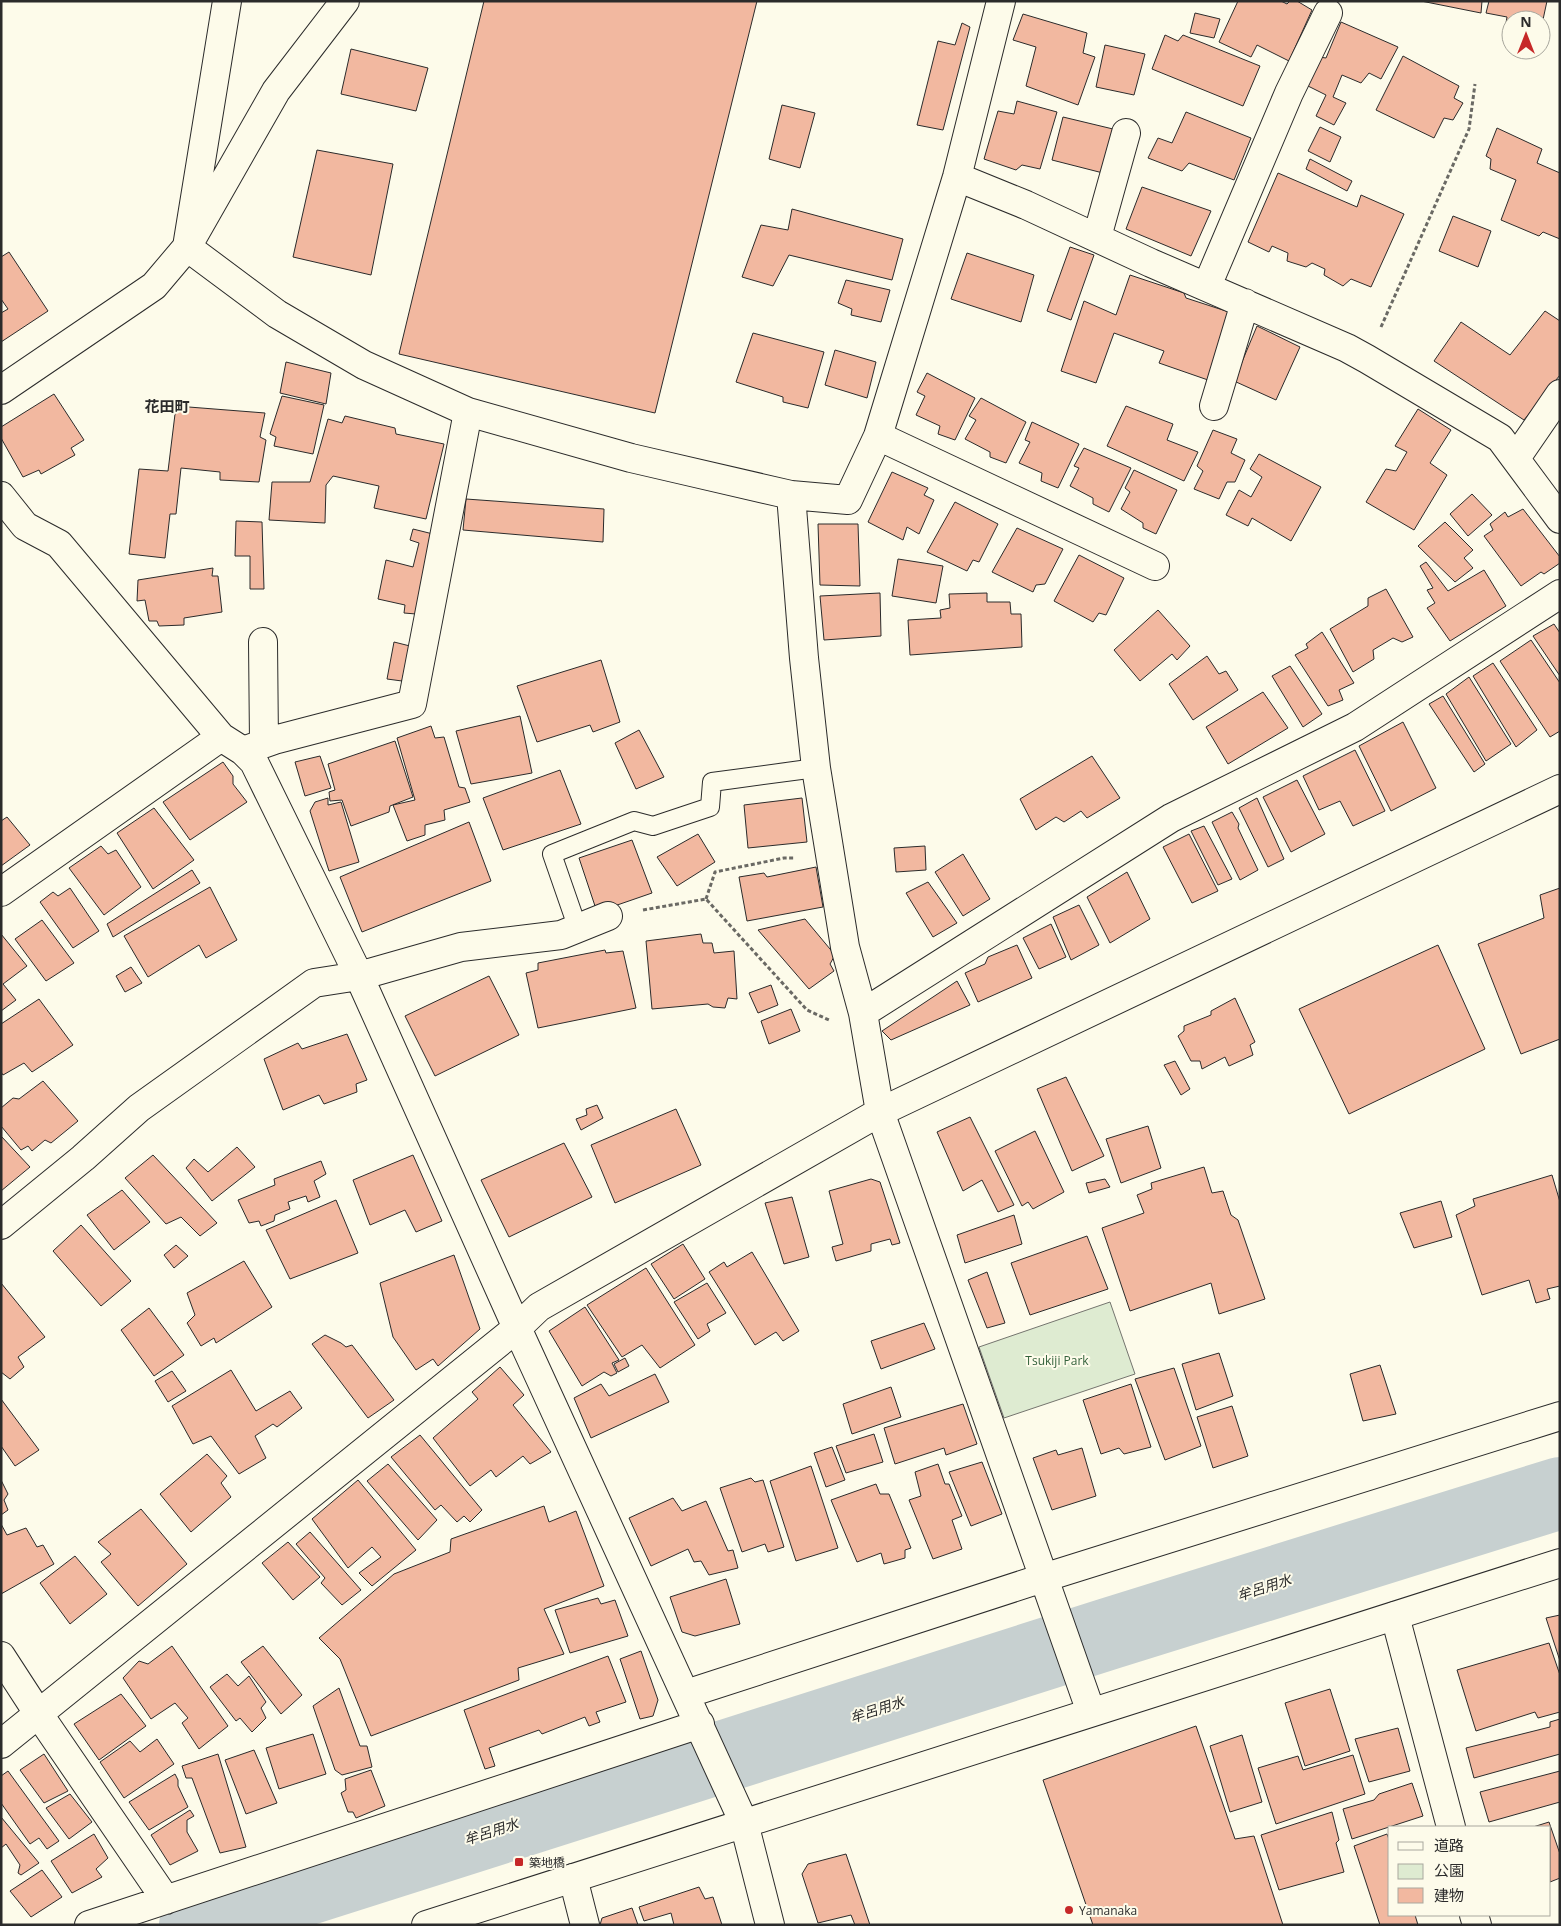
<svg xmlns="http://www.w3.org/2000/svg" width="1561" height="1926" font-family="'Open Sans','Noto Sans JP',sans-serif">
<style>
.green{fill:#deebd1;stroke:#74746e}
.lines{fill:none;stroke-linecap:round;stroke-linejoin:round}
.river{stroke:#c7d0d0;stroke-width:72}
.building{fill:#f2b8a0;stroke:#2b2b2b}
.lane-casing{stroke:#2b2b2b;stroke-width:20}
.street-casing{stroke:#2b2b2b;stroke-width:30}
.secondary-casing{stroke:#2b2b2b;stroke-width:30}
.path{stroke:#6a6964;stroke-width:3;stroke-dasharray:4 2.5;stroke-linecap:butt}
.lane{stroke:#fdfbea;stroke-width:18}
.street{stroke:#fdfbea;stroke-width:28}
.secondary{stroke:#fdfbea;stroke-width:28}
.poi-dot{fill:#c62828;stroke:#fdfbea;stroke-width:2}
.labels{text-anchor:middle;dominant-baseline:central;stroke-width:4;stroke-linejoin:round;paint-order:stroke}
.park-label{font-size:12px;fill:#34623c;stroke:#fdfbea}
.poi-label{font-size:12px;fill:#2b2b2b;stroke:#fdfbea;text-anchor:start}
.water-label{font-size:14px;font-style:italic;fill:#2b2b2b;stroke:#fdfbea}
.quarter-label{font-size:15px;font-weight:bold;fill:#2b2b2b;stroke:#fdfbea}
</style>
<rect width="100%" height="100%" fill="#fdfbea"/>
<path class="green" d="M1110 1302 1135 1374 1004 1418 979 1347Z"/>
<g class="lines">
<path class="river" d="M195 1925 1108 1634 1560 1493"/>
</g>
<path class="building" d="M484 1H757L655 413 399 354Z
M1238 1H1281L1287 4 1290 1H1297L1312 10 1289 61 1257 45 1251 57 1219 42Z
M1421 1H1482L1481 13Z
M1489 1H1547L1541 29V20H1511V43L1503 41 1507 17 1486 13Z
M1195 13 1220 19 1214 38 1190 33Z
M1023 14 1087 33 1083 53 1095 57 1078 105 1026 86 1036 47 1013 40Z
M1341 22 1398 47 1381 79 1369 73 1361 83 1342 75 1333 97 1346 103 1334 125 1316 116 1326 95 1306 85 1319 57 1326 58Z
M962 23 970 27 943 130 917 125 938 41 955 45Z
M1165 35 1178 41 1183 35 1260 66 1243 106 1152 69Z
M1105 45 1145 54 1134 95 1096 87Z
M351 49 428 68 416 111 341 94Z
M1403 56 1459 86 1454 98 1463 103 1453 120 1444 118 1434 138 1376 110Z
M1017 101 1057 112 1040 169 1022 165 1016 170 984 159 998 111 1014 114Z
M782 105 815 113 800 168 769 159Z
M1186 112 1251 138 1234 180 1189 163 1182 171 1148 158 1158 138 1172 143Z
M1063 117 1113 129 1103 173 1052 160Z
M1320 127 1341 137 1330 162 1308 151Z
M1497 128 1542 149 1537 163 1560 173V239L1543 232 1539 236 1501 220 1516 180 1490 169 1491 159 1486 156Z
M317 150 393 164 371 275 293 257Z
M1310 159 1352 181 1347 191 1306 169Z
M1278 173 1357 207 1361 195 1404 214 1371 287 1351 279 1343 286 1324 275 1325 269 1312 263 1306 267 1287 261 1288 253 1272 246 1269 252 1248 242Z
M1142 187 1211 211 1191 256 1126 229Z
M792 209 903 239 892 280 789 255 773 286 742 277 761 225 788 230Z
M1453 216 1491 231 1478 267 1439 251Z
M1070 247 1094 255 1071 320 1047 311Z
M9 252 48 311 1 342V313L8 309 1 299V257Z
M967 253 1034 275 1021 322 951 299Z
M1130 275 1184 293 1186 298 1232 313 1208 380 1159 363 1164 351 1114 333 1096 383 1061 371 1084 301 1116 315Z
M846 280 890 290 881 322 851 315 852 309 838 303Z
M1545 311 1560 321V375L1524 420 1434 361 1461 322 1510 355Z
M1257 326 1300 347 1276 400 1234 381Z
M753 333 824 352 808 408 783 402V397L736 382Z
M835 350 876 362 867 398 825 385Z
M286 362 331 373 326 404 280 393Z
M927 373 975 398 955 440 938 434 940 426 916 415 925 396 917 392Z
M54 394 84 440 71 448 75 455 41 474 39 470 23 477 1 438V427Z
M282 396 324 405 313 454 274 446 276 437 270 434Z
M981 398 1026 422 1006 463 990 457V452L965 439 976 420 969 416Z
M176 406 265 413 260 437 266 440 259 482 220 480V472L181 468 176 514H170L165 558 129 554 139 469 168 471Z
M1126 406 1173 424 1167 440 1198 452 1184 481 1107 446Z
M1418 409 1451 430 1430 463 1447 475 1414 530 1366 502 1386 469 1396 471 1407 452 1395 446Z
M345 416 395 428 396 434 444 444 426 519 374 508 379 486 333 476 326 485 325 523 269 520 272 482H310L328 419 342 423Z
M1032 422 1079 444 1058 488 1041 481 1042 473 1019 463 1030 442 1025 440Z
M1213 430 1237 439 1231 453 1245 460 1235 482H1227L1219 499 1194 489 1203 471 1197 466Z
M1084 448 1131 468 1109 512 1093 504V498L1070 486 1079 468 1074 466Z
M1259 454 1321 487 1291 541 1252 518 1248 526 1226 515 1239 490 1251 497 1262 477 1250 469Z
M1134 470 1177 490 1156 534 1143 528V523L1121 509 1130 492 1125 488Z
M892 472 928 488 924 495 934 500 919 534 907 527 903 540 868 522Z
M1472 494 1492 515 1468 536 1450 514Z
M466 499 604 509 603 542 463 530Z
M955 502 998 524 979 562 973 560 967 571 927 552Z
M1523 509 1560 557V563L1544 574 1541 572 1521 586 1484 536 1493 530 1490 524 1505 512 1508 517Z
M236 521 262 522 264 589H250V556H235Z
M1445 522 1473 550 1464 558 1473 568 1455 582 1418 546Z
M818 524H858L860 586 820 585Z
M1017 528 1063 549 1045 584 1036 585 1033 592 992 572Z
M413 529 433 534 416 614 404 613 405 605 378 599 386 560 413 567 419 543 410 540Z
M1079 555 1124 578 1106 615 1099 613 1093 622 1054 601Z
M898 559 943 566 936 603 892 596Z
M1426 562 1448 591 1484 570 1506 606 1450 641 1427 608 1435 603 1427 590 1433 588 1420 566Z
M213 568 212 576H218L222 612 184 618V625L159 626 157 621H149L145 600 137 601 138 580Z
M1386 589 1413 637 1402 642 1393 638 1373 650 1374 659 1353 672 1330 629 1368 606V598Z
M880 593 881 636 824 640 820 596Z
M987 593V602H1010L1011 614H1021L1022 647 910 655 908 620 941 618 940 610 950 608 949 594Z
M1158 610 1190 646 1177 660 1172 654 1140 681 1114 650Z
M1554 624 1560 633V676L1533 636Z
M1322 632 1354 683 1339 690 1343 700 1328 706 1295 655 1308 648 1306 644Z
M1531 640 1560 683V731L1550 737 1500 661Z
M394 642 410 646 402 681 387 679Z
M1207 656 1219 674 1226 671 1238 690 1193 720 1169 684Z
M601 660 620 722 593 732 590 725 537 742 517 686Z
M1493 663 1537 730 1516 747 1473 676Z
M1290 666 1322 714 1303 727 1272 676Z
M1469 677 1511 744 1486 761 1446 694Z
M1263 692 1288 728 1228 764 1206 727Z
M1443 696 1485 764 1474 772 1429 704Z
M520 716 532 773 471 784 456 731Z
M1403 722 1436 788 1391 811 1359 746Z
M431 726 435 738 444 737 459 787 465 788 470 802 444 810 445 820 425 825V835L407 841 393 805 415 800 397 738Z
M639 730 664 777 636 789 615 743Z
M395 741 413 797 390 806 389 812 351 826 342 800 330 801 329 792 335 790 328 764Z
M1355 750 1385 811 1353 826 1340 801 1319 810 1303 776Z
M320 756 331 788 305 796 295 762Z
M1092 756 1120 798 1087 818 1081 811 1064 822 1056 817 1036 830 1020 799Z
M223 762 233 776V784L247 802 190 840 163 802Z
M560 770 581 824 503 850 483 798Z
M1297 780 1325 834 1291 852 1263 797Z
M328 798V805L341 802 359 862 329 871 310 811 315 802Z
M802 798 807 842 748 848 744 805Z
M1257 798 1284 859 1268 867 1239 808Z
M154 808 194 860 153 889 117 833Z
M1232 812 1239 824 1238 828 1258 870 1240 880 1212 822Z
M7 817 30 845 1 866V821Z
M469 822 491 881 362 932 340 877Z
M1204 826 1232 879 1218 885 1191 831Z
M698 834 715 862 677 886 657 857Z
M1189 834 1218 891 1192 903 1163 847Z
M632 840 652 893 597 912 579 858Z
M101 846 108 854 116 850 141 887 104 915 69 868Z
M925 846 926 870 896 872 894 848Z
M963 854 990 899 963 916 935 872Z
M816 867 823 907 747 921 739 877 764 873 767 877Z
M192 870 200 883 113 937 107 924Z
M1127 872 1150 919 1110 943 1087 897Z
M928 882 957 923 933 937 906 893Z
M210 887 237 940 206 958 199 945 148 977 124 936Z
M70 888 99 931 73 948 40 902 53 892 58 896Z
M1560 888V1039L1521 1054 1478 944 1544 918 1540 895Z
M1079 905 1099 945 1071 960 1053 917Z
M805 919 835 955 830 964 834 971 809 989 758 930Z
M42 920 74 963 46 981 15 939Z
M1051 924 1066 957 1039 969 1023 938Z
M1 934 27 966 3 984 16 1000 1 1011Z
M701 934 703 943H712L714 953 734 951 737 999 728 998 725 1008 713 1007 708 1004 652 1009 646 941Z
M1017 945 1032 978 978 1002 965 973 985 964 988 957Z
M1438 945 1485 1049 1349 1114 1299 1009Z
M605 950 606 953 623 951 636 1008 538 1028 526 973 538 970V963Z
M131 967 142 983 125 992 116 976Z
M489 976 519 1035 435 1076 405 1016Z
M957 981 970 1005 891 1040 882 1031Z
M771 985 778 1005 758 1013 749 993Z
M1235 998 1255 1042 1250 1045 1253 1055 1229 1066 1225 1057 1202 1069 1200 1061H1191L1178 1036 1184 1031V1026L1211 1015V1011Z
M39 999 73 1045 32 1072 24 1063 3 1075 1 1072V1024Z
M791 1009 800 1031 769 1044 761 1021Z
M347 1034 367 1080 356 1084 357 1092 324 1104 319 1095 283 1110 264 1059 298 1043 302 1049Z
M1175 1061 1190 1089 1181 1095 1164 1065Z
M1066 1077 1104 1156 1072 1171 1037 1089Z
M43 1081 78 1121 51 1143 45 1140 32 1151 28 1146 21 1150 1 1126V1108L13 1098 19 1099Z
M597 1105 603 1118 581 1130 576 1119 587 1115 586 1109Z
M676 1109 701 1165 615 1203 591 1145Z
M970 1117 1014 1205 998 1212 982 1180 963 1191 937 1132Z
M1148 1126 1161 1168 1121 1183 1106 1139Z
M1035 1131 1064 1192 1033 1209 1028 1202 1022 1206 995 1151Z
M1 1136 30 1167 1 1191Z
M564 1143 592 1197 509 1237 481 1180Z
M237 1147 255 1167 212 1201 186 1168 194 1159 208 1172Z
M153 1155 217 1223 200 1236 181 1217 166 1224 125 1178Z
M413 1155 442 1221 416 1232 405 1210 370 1225 353 1180Z
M321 1161 326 1174 314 1181 320 1197 308 1202 306 1196 288 1202 290 1209 275 1215 274 1221 261 1226 259 1221 249 1223 238 1200 275 1185 274 1179Z
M1204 1167 1212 1193 1223 1191 1231 1215 1238 1220 1265 1299 1219 1314 1211 1283 1130 1311 1102 1228 1144 1213 1137 1195 1152 1189 1151 1183Z
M1552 1175 1560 1202V1286L1547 1289 1550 1299 1536 1303 1529 1280 1482 1295 1456 1215 1475 1206 1473 1199Z
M871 1179 880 1182 900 1243 892 1245 890 1239 871 1244V1251L836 1261 832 1247 843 1244 829 1191Z
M1105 1179 1110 1187 1089 1193 1086 1183Z
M122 1190 150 1222 114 1250 87 1215Z
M792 1197 809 1257 784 1264 765 1203Z
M336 1200 358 1253 290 1279 266 1230Z
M1441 1201 1452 1237 1414 1248 1400 1213Z
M1014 1215 1022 1244 965 1263 957 1235Z
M81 1225 131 1281 101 1306 53 1251Z
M1087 1236 1108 1289 1030 1315 1011 1263Z
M683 1244 705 1279 674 1299 651 1264Z
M176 1245 188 1256 174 1268 164 1255Z
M752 1252 799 1331 783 1341 776 1332 755 1345 709 1272 724 1262 727 1267Z
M454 1255 480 1329 438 1366 433 1359 416 1370 393 1337 380 1283Z
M244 1261 272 1307 216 1343 214 1338 201 1346 187 1323 195 1315 187 1293Z
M646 1268 695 1345 660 1368 642 1345 622 1357 587 1305Z
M987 1272 1005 1323 987 1328 968 1280Z
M1 1283 45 1337 18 1357 24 1367 10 1379 1 1372Z
M707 1283 726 1313 707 1324 710 1331 698 1339 674 1302Z
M585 1307 619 1360 612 1363 617 1373 611 1376 604 1372 582 1386 549 1331Z
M149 1308 184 1355 154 1376 121 1330Z
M924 1323 935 1349 881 1369 871 1341Z
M325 1335 341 1343 346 1347 352 1345 394 1400 368 1418 312 1344Z
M1219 1353 1233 1396 1196 1410 1182 1364Z
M625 1358 629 1366 618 1372 614 1364Z
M1380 1365 1396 1414 1363 1421 1350 1374Z
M500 1367 524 1395 513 1405 551 1452 530 1464 523 1456 496 1477 491 1470 470 1486 433 1438 478 1399 472 1392Z
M1174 1368 1201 1446 1165 1460 1135 1379Z
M231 1370 256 1411 290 1391 302 1408 277 1427 273 1424 255 1436 266 1458 239 1474 211 1436 193 1444 172 1406Z
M172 1371 186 1391 168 1402 155 1381Z
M655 1374 669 1402 591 1438 574 1398 601 1384 609 1396Z
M1131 1384 1151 1447 1124 1454 1119 1448 1101 1454 1083 1400Z
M891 1387 901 1417 852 1434 843 1404Z
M1 1399 39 1450 15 1466 1 1446Z
M963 1404 977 1444 946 1455 944 1448 895 1464 884 1428Z
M1232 1406 1248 1456 1213 1468 1197 1417Z
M874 1434 883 1462 846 1473 836 1446Z
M420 1435 482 1510 470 1522 464 1516 457 1522 441 1505 435 1510 391 1457Z
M832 1447 845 1480 826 1487 814 1453Z
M1082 1448 1096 1496 1052 1510 1033 1458 1056 1450 1058 1455Z
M207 1454 227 1476 221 1483 231 1497 191 1532 160 1494Z
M982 1462 1002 1514 971 1526 949 1472Z
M388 1464 437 1520 418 1540 367 1481Z
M938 1464 945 1484H949L962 1516 952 1520 962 1549 933 1559 909 1500 921 1496 915 1472Z
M811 1466 838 1548 796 1561 770 1481Z
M751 1478 755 1482 763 1480 784 1547 768 1552 765 1544 742 1552 720 1488Z
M1 1480 8 1494 4 1500 8 1510 1 1515Z
M358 1480 416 1550 372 1586 359 1573 381 1557 372 1547 348 1568 312 1519Z
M876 1484 880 1494H889L911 1548 905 1550V1558L884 1564 881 1553 857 1562 831 1500Z
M673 1498 682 1511 706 1501 728 1551 733 1550 738 1568 709 1575 701 1561 694 1562 688 1549 651 1566 629 1518Z
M544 1506 549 1522 576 1511 604 1586 544 1609 564 1654 518 1668 519 1680 371 1736 340 1659 319 1638 394 1574 450 1552 451 1539Z
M141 1509 187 1564 138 1606 101 1562 111 1554 98 1542Z
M1 1524 7 1535 26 1528 37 1547 43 1545 54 1564 1 1594Z
M310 1532 361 1590 342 1605 321 1583 325 1578 296 1544Z
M288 1542 320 1577 293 1600 262 1563Z
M75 1556 107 1594 70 1624 40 1583Z
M726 1579 740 1624 695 1636 682 1632 670 1597Z
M598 1598 601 1604 615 1600 628 1636 570 1653 555 1610Z
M1560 1615V1661L1546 1618Z
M1549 1643 1560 1675V1712L1538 1718 1535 1712 1476 1731 1457 1670Z
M172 1646 228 1726 199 1749 182 1723 188 1718 175 1703 151 1719 123 1678 139 1661 148 1664Z
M263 1646 302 1695 281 1714 241 1662Z
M641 1651 658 1700 653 1716 640 1719 620 1659Z
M608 1656 626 1702 596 1712 600 1722 589 1726 585 1717 542 1734 539 1730 489 1748 495 1766 485 1769 464 1710Z
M227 1674 238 1686 249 1676 266 1702 261 1708 266 1718 252 1732 240 1718 236 1721 210 1687Z
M339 1688 360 1746H367L372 1767 342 1775 335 1770 313 1706Z
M1330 1689 1350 1751 1305 1766 1285 1703Z
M121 1694 146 1726 99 1760 74 1724Z
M1560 1719V1754L1474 1778 1466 1748 1550 1727V1722Z
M1196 1726 1235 1839 1254 1836 1283 1925H1093L1043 1780Z
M1398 1728 1410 1771 1369 1782 1355 1739Z
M313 1734 326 1774 279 1789 266 1748Z
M1242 1735 1262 1802 1230 1812 1210 1746Z
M157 1739 174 1764 124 1798 100 1762 130 1741 140 1752Z
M254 1750 277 1803 246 1814 225 1760Z
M44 1754 68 1791 44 1803 20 1770Z
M218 1754 246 1847 220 1853 192 1778H186L182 1766Z
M1353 1755 1365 1794 1276 1824 1258 1768 1298 1756 1303 1770Z
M371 1770 385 1806 356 1818 353 1812H348L341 1793 346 1790 345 1779Z
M8 1771 59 1841 47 1849 39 1838 30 1844 1 1803V1776Z
M1560 1771V1802L1489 1822 1480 1792Z
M175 1774 178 1780V1786L188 1807 149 1830 129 1802Z
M1412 1783 1423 1816 1352 1839 1343 1809 1374 1800 1379 1794Z
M70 1794 92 1822 69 1839 46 1808Z
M190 1810 194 1816 187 1820V1832L198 1851 170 1865 151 1835Z
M1332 1812 1339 1840 1336 1843 1344 1872 1279 1890 1261 1835Z
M1 1817 39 1863 21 1875 18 1873 20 1865 6 1844 1 1848Z
M1549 1822 1560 1854V1878L1550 1882V1827H1533Z
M94 1834 108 1858 96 1869 102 1877 72 1893 51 1861Z
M1387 1834 1390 1842V1915H1415L1418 1925H1380L1354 1846Z
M846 1854 870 1925H855L851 1915 818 1923 802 1874 808 1864Z
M42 1870 62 1897 31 1917 10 1891Z
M699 1887 705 1899 713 1897 722 1925H674L671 1913 644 1921 639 1907Z
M632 1908 638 1925H600L602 1918Z"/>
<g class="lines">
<g class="lane-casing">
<path id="lane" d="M578 929 552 854 634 821 653 826 710 807 712 782 816 768"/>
</g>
<g class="street-casing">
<path id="street" d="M227 1 187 247 277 314 364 365 468 412 631 458 791 495 848 500 878 436 957 177 1001 1
M957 177 1026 205 1151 263 1347 348 1367 359 1500 438 1560 519
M1097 237 1126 133
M1207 286 1289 93 1328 13
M1 390 154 286 187 247 276 91 345 1
M1214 406 1245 303
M878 436 1155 566
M1516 458 1560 394
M791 495 804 658 816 768 845 947 863 1013 880 1112 1091 1712
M1 496 25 526 59 544 221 737 243 751 254 762 359 976 517 1328 744 1823
M263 642 264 743
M243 751 274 740 412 704 468 412
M1 892 221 737
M863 1013 1171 818 1355 727 1560 594
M1 1225 83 1158 139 1108 314 983 359 976 461 947 561 935 608 916
M1395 1616 1451 1827
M1 1656 38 1713 166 1900
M686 1694 1043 1578 1560 1416
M1 1744 517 1328 539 1307 880 1112
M573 1878 585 1925
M1474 1915 1477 1925
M89 1925 700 1724"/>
</g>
<g class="secondary-casing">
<path id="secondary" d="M880 1112 1560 789
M744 1823 770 1925
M426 1925 1560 1563"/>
</g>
<path class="path" d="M1381 327 1469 129 1475 84
M706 899 715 872 784 858H795
M643 910 706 899 807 1010 829 1020"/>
<use href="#lane" class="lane"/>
<use href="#street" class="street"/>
<use href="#secondary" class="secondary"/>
</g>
<g class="poi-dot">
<rect x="514" y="1857" width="10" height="10" rx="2.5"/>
<circle cx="1069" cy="1910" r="5"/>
</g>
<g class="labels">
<g class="park-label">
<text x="1057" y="1360">Tsukiji Park</text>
</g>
<g class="poi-label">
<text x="529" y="1862">築地橋</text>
<text x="1079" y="1910">Yamanaka</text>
</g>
<g class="water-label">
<text transform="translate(1264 1587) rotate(-18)">牟呂用水</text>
<text transform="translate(877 1709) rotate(-18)">牟呂用水</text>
<text transform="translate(491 1831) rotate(-18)">牟呂用水</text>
</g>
<g class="quarter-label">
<text x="167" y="406">花田町</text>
</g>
</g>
<rect width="1561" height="1926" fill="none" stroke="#2b2b2b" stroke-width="5"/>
<rect x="1388" y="1826" width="162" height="90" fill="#fdfbea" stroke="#a9a89e"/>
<rect x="1398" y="1842" width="25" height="8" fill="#fdfbea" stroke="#a9a89e"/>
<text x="1434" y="1851" font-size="15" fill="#2b2b2b">道路</text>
<rect x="1398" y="1864" width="25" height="15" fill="#deebd1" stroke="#a9a89e"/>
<text x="1434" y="1876" font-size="15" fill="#2b2b2b">公園</text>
<rect x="1398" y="1888" width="25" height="15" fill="#f2b8a0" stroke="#a9a89e"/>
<text x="1434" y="1901" font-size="15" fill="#2b2b2b">建物</text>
<g transform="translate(1526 35)"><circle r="24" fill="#fdfbea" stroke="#a9a89e"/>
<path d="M0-4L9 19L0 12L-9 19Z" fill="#c62828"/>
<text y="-8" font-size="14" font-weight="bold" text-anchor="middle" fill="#2b2b2b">N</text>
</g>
</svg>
